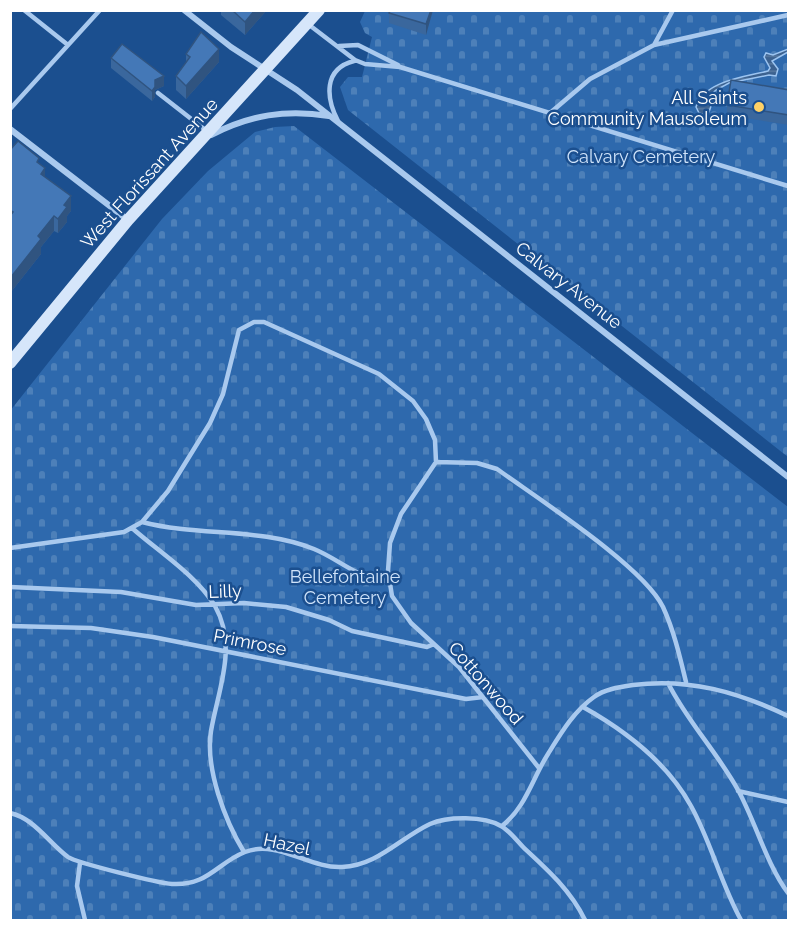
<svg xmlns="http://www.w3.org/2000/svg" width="799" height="931" font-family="Raleway,sans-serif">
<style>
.cemetery{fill:url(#cemetery-stones)}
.water{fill:url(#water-rules);stroke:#9cc4f0;stroke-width:1.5}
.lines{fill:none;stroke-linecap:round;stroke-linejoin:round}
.lane{stroke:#a9c9ee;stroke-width:4.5}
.street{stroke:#a9c9ee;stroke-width:6}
.secondary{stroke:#d6e6fa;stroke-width:12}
.wall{fill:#3a679d}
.shaded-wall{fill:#305480}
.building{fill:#4478b7;stroke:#305480;stroke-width:1.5}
.poi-dot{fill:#ffd166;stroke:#1b4f8f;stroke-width:2}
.labels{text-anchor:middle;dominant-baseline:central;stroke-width:5;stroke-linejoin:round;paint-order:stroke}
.poi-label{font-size:18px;fill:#fff;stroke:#1b4f8f;text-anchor:end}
.park-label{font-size:18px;fill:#cfe3fa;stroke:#1b4f8f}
.street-label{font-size:18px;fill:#fff;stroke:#1b4f8f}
</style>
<defs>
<pattern id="cemetery-stones" width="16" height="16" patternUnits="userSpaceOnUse" patternTransform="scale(1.5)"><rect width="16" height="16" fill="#2e69ad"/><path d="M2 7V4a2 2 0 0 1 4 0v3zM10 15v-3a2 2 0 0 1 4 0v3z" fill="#4d80b9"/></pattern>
<pattern id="water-rules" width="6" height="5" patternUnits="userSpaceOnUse" patternTransform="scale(1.5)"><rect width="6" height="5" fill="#3c6290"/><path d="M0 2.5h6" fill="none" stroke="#597aa1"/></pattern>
</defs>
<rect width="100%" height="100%" fill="#1b4f8f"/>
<path class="cemetery" d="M365 11H788V457L348 110 340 87 348 77H362L372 37 365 33 360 22Z
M294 126 788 507V920H11L10 411 162 219 208 171 255 132 275 127Z"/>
<path class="water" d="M788 49V52L772 61 778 69 776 76 769 75 729 83 716 90 708 97 711 106 709 112 704 115 699 113 696 107C704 81 744 77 768 71L770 68 764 57 766 53 773 55Z"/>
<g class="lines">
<path class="lane" d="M24 10 68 45
M308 24 355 60 365 64 400 67 788 186
M654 45 673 10
M339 46 358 45 398 65
M158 93 208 132
M10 109 100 10
M550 113 590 79 654 45 788 15
M338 121C326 98 323 69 354 61
M436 462 477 463 497 469C537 498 643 566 663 607 674 631 680 657 686 682
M142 522C199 537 259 527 314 549 341 560 360 581 390 581
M132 528C159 552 196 575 215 606 238 647 218 690 211 731 205 768 225 821 244 852
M10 548 124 532 142 522 168 491 210 423 223 394 239 330 254 322H264L379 374 413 401 426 419 435 440 436 462 401 514 390 543 388 571 392 596 411 623 459 667 539 768
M10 587 121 592 196 605 244 603 286 607 329 620 352 631 427 647 434 644
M10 626 91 628 153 637 466 699 483 697
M668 683C687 721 717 752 738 790 756 823 766 863 788 893
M583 707C626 731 667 762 691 806 711 842 721 884 741 920
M738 791 788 802
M10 813C34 818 49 843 68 857 77 863 158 883 172 884 208 886 217 863 245 852 277 839 310 869 342 867 377 866 400 838 430 824 448 816 484 816 501 826 510 831 517 841 524 848 548 870 571 891 585 920
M502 826C526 807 532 779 548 754 561 733 574 711 594 697 605 689 620 687 633 685 689 678 738 692 788 716
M80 863 77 886 85 920"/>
<path class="street" d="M184 10 231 47 297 90 788 477
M10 129 128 220
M211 135C250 115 286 109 329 116"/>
<path class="secondary" d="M10 363 128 220 319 10"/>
</g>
<path class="wall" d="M221 10H267L245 35 221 15Z
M433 10 426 35 389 23V13Z
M186 54 219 62 186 99 176 90V76L186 63Z
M111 58 164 86 155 90V97L152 101 111 68Z
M789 90V125L727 115V105Z
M10 150 39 163 45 177 71 211 67 216V222L58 233 54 231 41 247V254L11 292Z"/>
<path class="shaded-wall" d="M255 10H267L245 35V22Z
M431 10H433L426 35V24Z
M219 49V62L186 99V86Z
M164 76V86L155 90V97L152 101V91L155 80Z
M45 168V183L41 174Z
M71 196V211L67 216V222L58 233V219L64 205Z
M54 216V231L41 247V254L11 292V277L38 236Z"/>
<path class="building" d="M232 10H255L245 22Z
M390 10H431L426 24 389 13Z
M201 32 219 49 186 86 176 76 190 57 186 54Z
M122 44 164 76 155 80V87L152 91 111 58Z
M731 80 789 90V115L727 105Z
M18 141 39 158 37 162 45 168 41 174 71 196 64 205 67 207 58 219 54 216 38 236 41 239 11 277 10 216 13 212 10 210V150Z"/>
<circle class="poi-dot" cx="759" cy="107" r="6"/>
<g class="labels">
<g class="poi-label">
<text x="747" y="97">All Saints<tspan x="747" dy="21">Community Mausoleum</tspan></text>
</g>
<g class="park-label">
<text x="641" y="156">Calvary Cemetery</text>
<text x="345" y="576">Bellefontaine<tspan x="345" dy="21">Cemetery</tspan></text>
</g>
<g class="street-label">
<text transform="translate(149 173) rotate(-48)">West Florissant Avenue</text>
<text transform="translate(569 285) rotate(38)">Calvary Avenue</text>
<text transform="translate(225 591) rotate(-2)">Lilly</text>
<text transform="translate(250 642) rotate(11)">Primrose</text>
<text transform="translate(486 683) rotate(49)">Cottonwood</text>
<text transform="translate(287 844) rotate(12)">Hazel</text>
</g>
</g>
<rect width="799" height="931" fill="none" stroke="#ffffff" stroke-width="24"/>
</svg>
